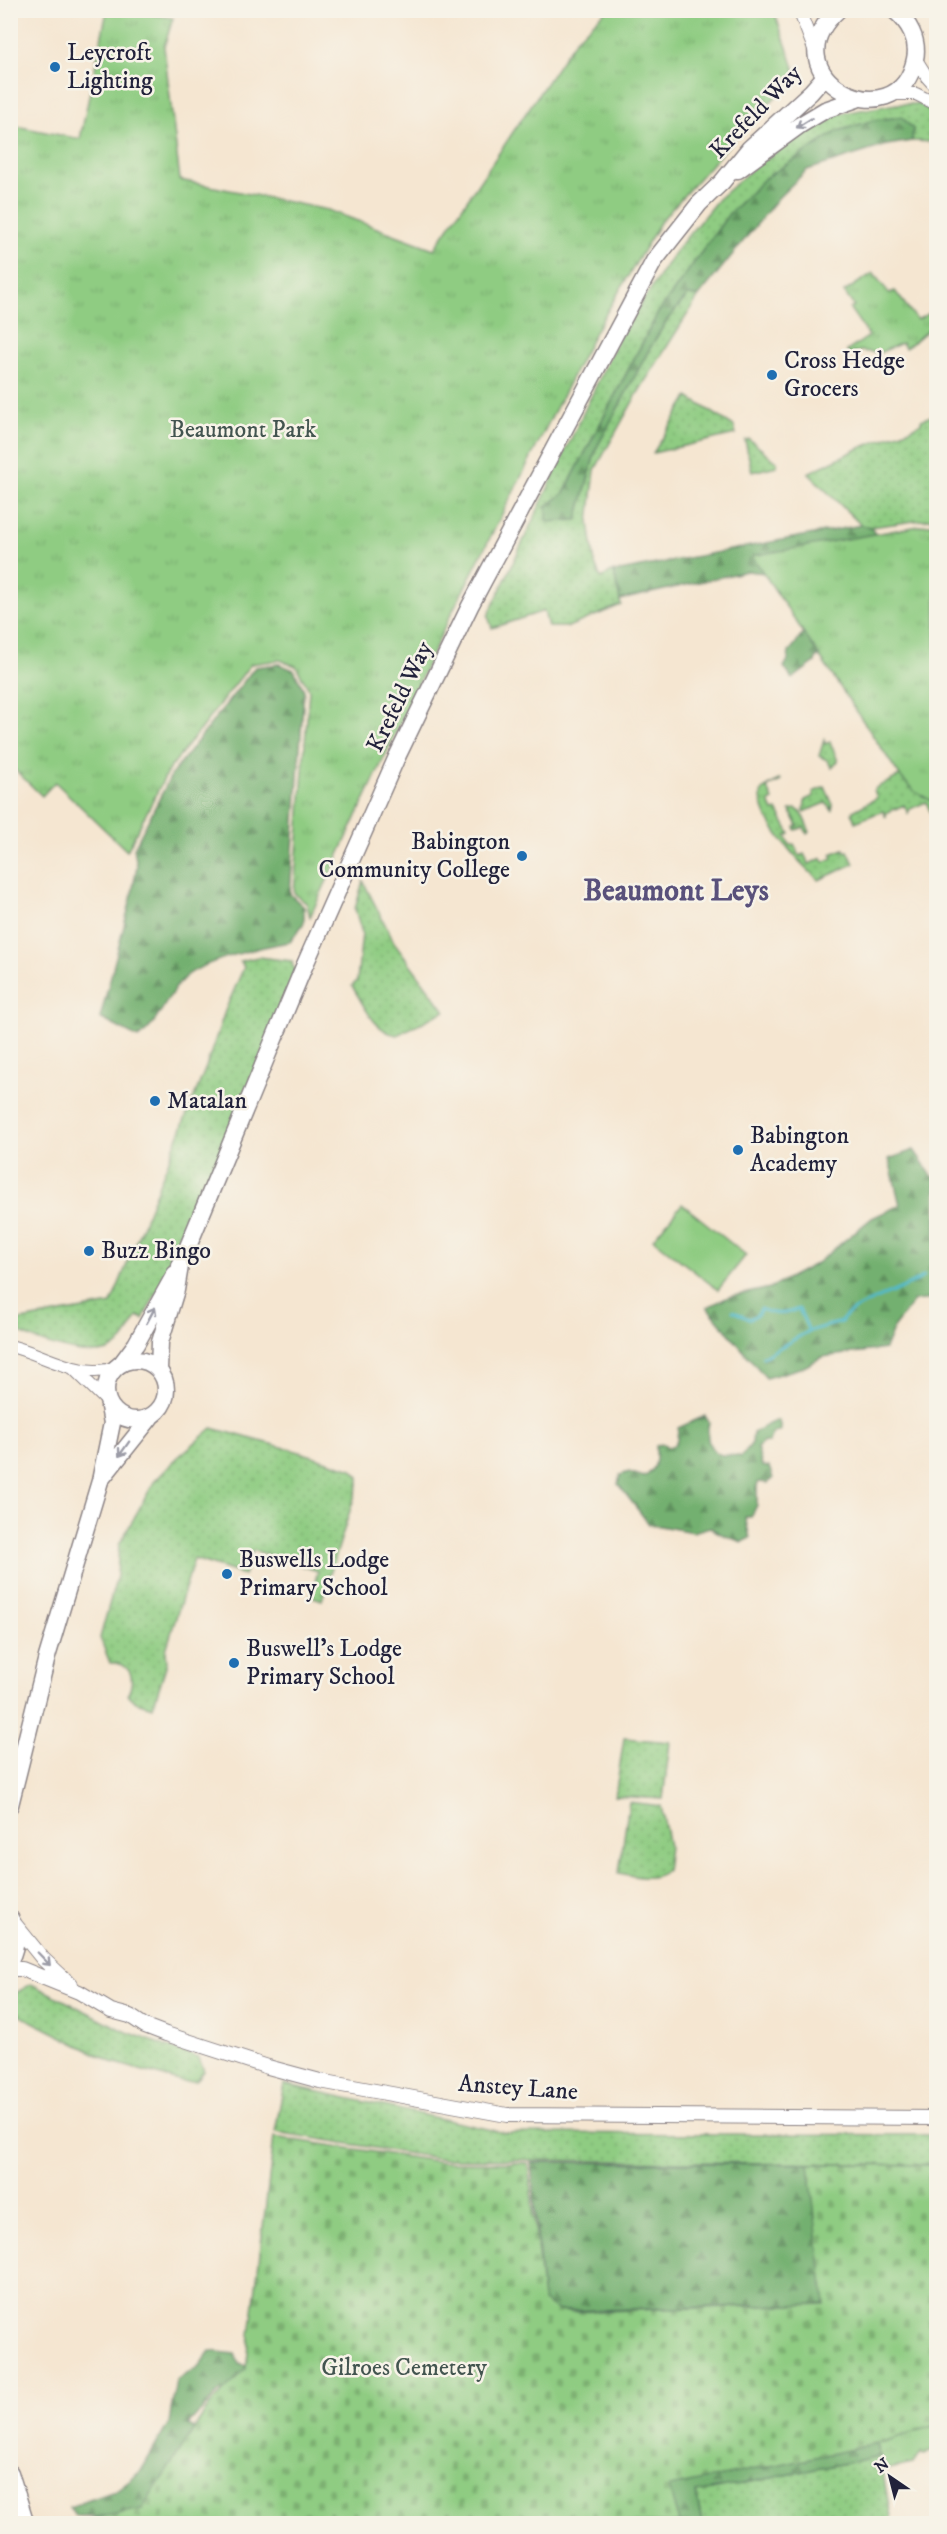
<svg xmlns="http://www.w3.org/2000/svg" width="947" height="2534" font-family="'IM FELL DW Pica',serif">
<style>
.grass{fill:url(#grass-dots);stroke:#58775e;stroke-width:1.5}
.forest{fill:url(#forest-firs);stroke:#4a6956;stroke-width:1.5}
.cemetery{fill:url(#cemetery-stones);stroke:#58775e;stroke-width:1.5}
.park{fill:url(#park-tufts);stroke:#58775e;stroke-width:1.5}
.pitch{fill:#8fcc82;stroke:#58775e;stroke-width:1.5}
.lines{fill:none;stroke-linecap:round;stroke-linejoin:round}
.stream{stroke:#4fbacc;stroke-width:3}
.tertiary-casing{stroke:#8c8486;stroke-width:14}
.secondary-casing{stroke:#8c8486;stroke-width:16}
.trunk-casing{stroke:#8c8486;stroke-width:19}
.tertiary{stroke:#fff;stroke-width:12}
.secondary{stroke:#fff;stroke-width:14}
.trunk{stroke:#fff;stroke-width:16}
.oneway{stroke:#9c9ca7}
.poi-dot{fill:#1f6fb2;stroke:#f7f3e8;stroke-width:2}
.labels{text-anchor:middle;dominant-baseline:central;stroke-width:5;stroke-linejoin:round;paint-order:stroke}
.poi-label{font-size:24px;fill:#22223b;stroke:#f7f3e8;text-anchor:start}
.street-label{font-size:24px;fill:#22223b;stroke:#f7f3e8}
.park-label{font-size:24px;fill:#435550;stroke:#f7f3e8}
.district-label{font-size:30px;font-weight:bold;fill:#59517b;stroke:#f7f3e8}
</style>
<defs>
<pattern id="grass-dots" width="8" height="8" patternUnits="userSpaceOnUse" patternTransform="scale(1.5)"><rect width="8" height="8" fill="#8fcc82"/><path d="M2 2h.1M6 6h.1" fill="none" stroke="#7baf71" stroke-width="1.8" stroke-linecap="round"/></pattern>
<pattern id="forest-firs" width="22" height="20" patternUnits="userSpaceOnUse" patternTransform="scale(1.5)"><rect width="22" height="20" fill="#73b070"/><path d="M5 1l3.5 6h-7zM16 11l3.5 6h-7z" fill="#5e8f5d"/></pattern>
<pattern id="cemetery-stones" width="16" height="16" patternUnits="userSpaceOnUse" patternTransform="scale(1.5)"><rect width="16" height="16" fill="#8fcc82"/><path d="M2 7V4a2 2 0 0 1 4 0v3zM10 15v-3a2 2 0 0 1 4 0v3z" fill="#7baf71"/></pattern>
<pattern id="park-tufts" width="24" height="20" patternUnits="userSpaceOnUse" patternTransform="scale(1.5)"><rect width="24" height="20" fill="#8fcc82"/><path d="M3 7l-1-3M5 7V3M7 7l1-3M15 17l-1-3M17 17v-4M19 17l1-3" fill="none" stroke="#7baf71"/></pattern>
</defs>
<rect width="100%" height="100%" fill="#f7f3e8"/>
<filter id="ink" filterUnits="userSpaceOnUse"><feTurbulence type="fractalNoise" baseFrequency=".0167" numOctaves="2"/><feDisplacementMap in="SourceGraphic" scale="12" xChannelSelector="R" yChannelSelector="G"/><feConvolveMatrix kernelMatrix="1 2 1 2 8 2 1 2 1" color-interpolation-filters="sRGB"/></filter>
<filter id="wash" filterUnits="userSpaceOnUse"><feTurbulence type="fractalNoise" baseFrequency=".008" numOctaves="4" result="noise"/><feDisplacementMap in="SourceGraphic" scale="24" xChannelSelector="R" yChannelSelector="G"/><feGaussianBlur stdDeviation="1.35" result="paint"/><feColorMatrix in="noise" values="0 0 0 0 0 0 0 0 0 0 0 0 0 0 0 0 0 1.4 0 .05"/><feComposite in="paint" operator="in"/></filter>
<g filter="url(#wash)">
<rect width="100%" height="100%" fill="#f5e6d1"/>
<path class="grass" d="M897 104H917L936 110V142L912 141 913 129 838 131 689 272 658 313 564 493 547 506 577 520 596 449 650 348 667 320 688 295 699 296 636 396 595 470 589 522 595 564 601 578 614 571 621 605 568 627H548L544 611 492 628 488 616 617 341 674 253 718 199 757 165 831 115Z
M688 397 734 426 736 434 653 453Z
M936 414V518L871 527 861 525 808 473 862 447 913 428 921 423V420Z
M749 439 777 462V466L752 472 745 440Z
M824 740 825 744 830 742 838 761 832 768 827 760 819 756Z
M900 776 908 785 936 803V818L934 820 926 802 910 809 908 813 904 805 886 813V818L883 811 855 822 852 814 853 811 877 798 874 790 877 787Z
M780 779 781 781 767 787 773 800 769 802 773 811 777 810 790 834 786 836 790 845 794 844 800 856 804 854 809 864 822 858 824 862 833 858 831 854 844 849 845 852 848 851 854 864 819 880C801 865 754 815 762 790Z
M825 787 833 805 832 810 826 803 804 812 805 800 814 796 813 792Z
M796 809 801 812 810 832 807 834 804 827 796 830 795 827 798 826 790 810Z
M363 881 394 942 445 1011 397 1035C374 1032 363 1003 352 986L357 981 362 933 355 909Z
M258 957 292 961 293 967 297 970 190 1227 143 1319 138 1316C130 1329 123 1345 108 1351 86 1359 28 1340 11 1327V1322L111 1304 206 1067 225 1011 244 967 240 961Z
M212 1428 300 1452 352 1469 359 1477V1482L322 1600 311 1596 318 1571 253 1550 244 1575 194 1559 166 1650 167 1663 153 1707 136 1702 128 1694C136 1677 130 1662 110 1663L100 1638 117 1576 119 1545 154 1482 177 1458Z
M624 1738 670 1742 663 1799 615 1796Z
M629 1802 661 1806 669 1846 666 1871C652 1882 635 1876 619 1873Z
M31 1984 127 2032 199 2058 204 2071 196 2081 182 2082 112 2062 13 2012 11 1996Z
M284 2084 505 2133 936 2135V2165L443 2159 275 2132Z
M880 2456 892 2523H702L696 2493Z"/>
<path class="forest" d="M902 117 913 129 912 141 887 145 807 170 779 197 699 296 688 295 667 320 650 348 596 449 577 520 547 522V506L564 493 658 313 728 215 765 178 838 131 874 120Z
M861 525 871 527 878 539 827 651 816 657 815 662 792 679 784 667 788 660 789 652 805 631 765 573 747 571 620 600 614 572Z
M279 664 294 670 304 690 290 894 304 907V923L290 942C264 946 202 961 184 978 165 996 160 1023 138 1038L100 1018 131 899 137 866 134 848 172 774 255 667Z
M914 1150 932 1176 936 1177V1299L914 1301 894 1327 885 1349 822 1357 804 1367 766 1378 707 1307 729 1297 770 1288 817 1263 872 1218 900 1205 889 1159Z
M705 1416 709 1422C706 1435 707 1451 722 1455 729 1456 735 1454 741 1457L752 1443 753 1433C759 1429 773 1421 779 1420L781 1430 772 1434 768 1443 764 1442 757 1448 762 1466 769 1467 773 1479 768 1483 759 1482 757 1485V1505L751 1517H745L750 1538 742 1542C733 1539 717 1533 710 1527L693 1532 649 1524 618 1484 620 1475 629 1472 644 1477C658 1468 656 1461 656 1446L661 1444 668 1447 674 1445 677 1440 678 1428Z
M531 2162 809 2164 826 2304 558 2311 543 2301Z
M260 2288 267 2290 264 2326 293 2323V2384L239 2388 219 2392 188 2425 209 2435 207 2465 228 2485 310 2481 367 2468 361 2390 386 2392 400 2523H363L360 2512 210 2517 211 2523H189L187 2516H76L69 2507 115 2491 141 2471 169 2423 176 2380 198 2367 210 2351 235 2354 239 2364 251 2367Z
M877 2444 880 2456 696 2493 702 2523 586 2524 668 2487Z"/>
<path class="cemetery" d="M274 2137 442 2162 528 2163 543 2301 558 2311 571 2312 825 2304 809 2164 936 2165V2425L877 2444 669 2487 679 2523 64 2524 142 2509 209 2406 246 2369Z"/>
<path class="park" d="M107 11H131L173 18 164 47 180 180 328 210 434 249 576 39 606 11H774L797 76 743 129 661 221 596 330 449 618 310 917 307 904 294 893 309 690 296 666 280 660 251 664 168 771 127 851 55 782 42 796 11 766V125L80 139Z
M873 273 889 293 895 291 917 320 936 309V323C927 330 913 344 905 348L902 343 879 353 860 351 849 355 847 351 869 336 850 309 854 306 844 292Z
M936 523V803L915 792 900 776 752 556Z
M936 2425V2446L924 2455 921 2453 914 2464 884 2470 877 2444Z"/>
<path class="pitch" d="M682 1204 746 1255 718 1290 653 1239Z"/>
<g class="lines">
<path class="stream" d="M733 1311 749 1319 757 1315 761 1309C775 1316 786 1314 799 1309L809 1331
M763 1357 809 1331 841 1322C850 1304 905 1291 924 1276"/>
</g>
</g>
<g filter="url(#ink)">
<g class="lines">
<g class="tertiary-casing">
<path id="tertiary" d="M799 10 816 54
M915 58 927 77 936 87
M889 94H916L936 104
M10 1346C45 1354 81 1381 117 1367
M74 1369 108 1402"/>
</g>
<g class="secondary-casing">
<path id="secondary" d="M13 1922 43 1959 71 1985
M10 1969H22L79 1992 111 2011 130 2016 145 2026 166 2034 268 2067 320 2081 507 2115 936 2118"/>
</g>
<g class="trunk-casing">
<path id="trunk" d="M838 10C765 76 898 144 915 59 919 40 909 22 894 10
M738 170 800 125 825 110 857 99
M106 1390a30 30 0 1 1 60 0a30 30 0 1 1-60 0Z
M121 1364 136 1344 175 1274
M159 1370 160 1342 176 1290 180 1266 303 969 396 759 470 606 654 261 699 204 722 182 749 149 811 92 825 76
M102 1478 150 1418
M10 1805 47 1657 100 1481 112 1423 109 1407
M10 1918C18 1932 17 1946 10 1960
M10 2473 26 2524
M10 2520 12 2524"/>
</g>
<use href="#tertiary" class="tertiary"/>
<use href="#secondary" class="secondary"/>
<use href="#trunk" class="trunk"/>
</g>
<defs><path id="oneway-shaft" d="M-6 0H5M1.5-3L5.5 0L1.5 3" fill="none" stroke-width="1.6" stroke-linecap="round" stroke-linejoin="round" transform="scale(1.5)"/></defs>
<g class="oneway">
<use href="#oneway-shaft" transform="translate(804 123) rotate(148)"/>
<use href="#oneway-shaft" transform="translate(151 1315) rotate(-62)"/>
<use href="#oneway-shaft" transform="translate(124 1449) rotate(125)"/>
<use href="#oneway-shaft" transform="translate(44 1959) rotate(46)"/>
</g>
</g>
<g class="poi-dot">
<circle cx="55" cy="67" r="6"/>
<circle cx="772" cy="375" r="6"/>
<circle cx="522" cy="856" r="6"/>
<circle cx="155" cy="1101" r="6"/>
<circle cx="738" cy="1150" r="6"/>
<circle cx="89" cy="1251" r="6"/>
<circle cx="227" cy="1574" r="6"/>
<circle cx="234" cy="1663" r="6"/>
</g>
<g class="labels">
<g class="poi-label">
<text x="67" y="53">Leycroft<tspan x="67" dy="28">Lighting</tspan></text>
<text x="784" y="361">Cross Hedge<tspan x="784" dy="28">Grocers</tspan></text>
<text x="510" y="842" text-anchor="end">Babington<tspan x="510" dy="28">Community College</tspan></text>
<text x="167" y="1101">Matalan</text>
<text x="750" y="1136">Babington<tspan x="750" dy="28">Academy</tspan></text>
<text x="101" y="1251">Buzz Bingo</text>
<text x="239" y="1560">Buswells Lodge<tspan x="239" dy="28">Primary School</tspan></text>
<text x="246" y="1649">Buswell's Lodge<tspan x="246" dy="28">Primary School</tspan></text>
</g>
<g class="street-label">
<text transform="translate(756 112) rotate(-46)">Krefeld Way</text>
<text transform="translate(400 697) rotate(-64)">Krefeld Way</text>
<text transform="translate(518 2088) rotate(4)">Anstey Lane</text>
</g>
<g class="park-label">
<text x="243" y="430">Beaumont Park</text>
<text x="404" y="2368">Gilroes Cemetery</text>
</g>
<g class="district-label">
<text x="676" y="891">Beaumont Leys</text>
</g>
</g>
<rect width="947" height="2534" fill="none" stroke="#f7f3e8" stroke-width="36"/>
<g transform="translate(890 2477) rotate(325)" stroke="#f7f3e8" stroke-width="4.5" paint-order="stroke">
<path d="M0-4.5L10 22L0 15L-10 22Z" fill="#22223b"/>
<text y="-9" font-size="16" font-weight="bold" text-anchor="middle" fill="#22223b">N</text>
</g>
</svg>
